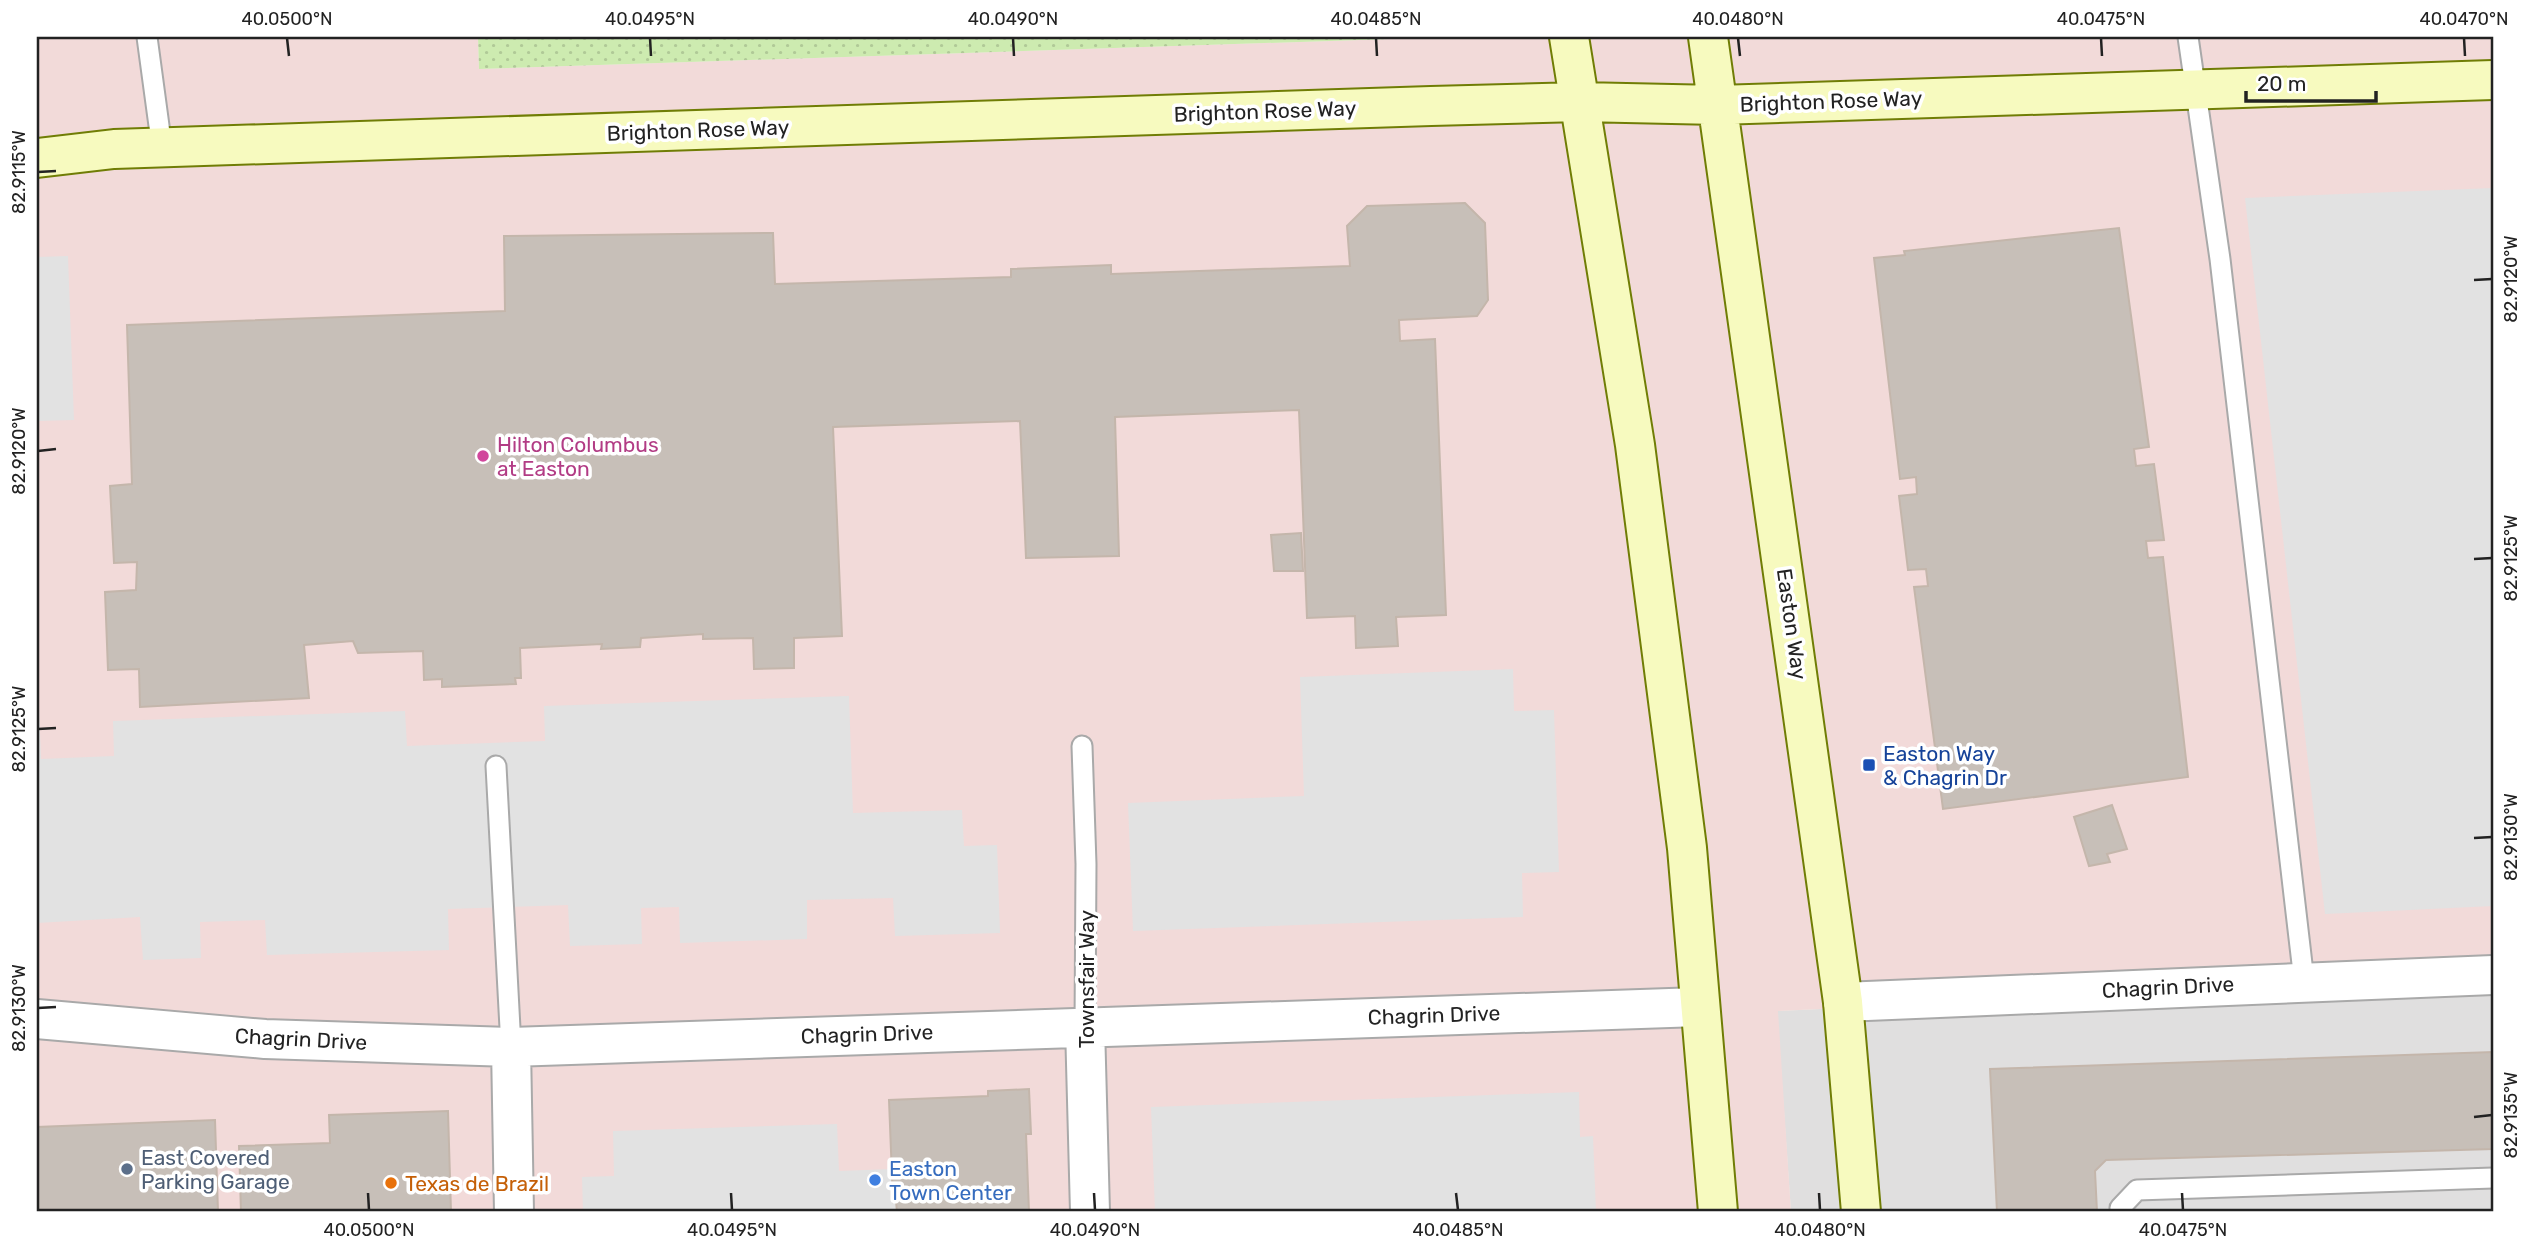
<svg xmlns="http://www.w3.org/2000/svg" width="2530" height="1249" font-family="Rubik,sans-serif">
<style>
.residential{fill:#e0dfdf}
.commercial{fill:#f2dad9}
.grass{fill:url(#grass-dots)}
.parking{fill:#e2e2e2}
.building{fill:#c7bfb8;stroke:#c4b6ab;stroke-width:2}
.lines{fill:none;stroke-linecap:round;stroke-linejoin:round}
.lane-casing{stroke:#a9a9a9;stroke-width:23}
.street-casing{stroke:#a9a9a9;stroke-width:42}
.secondary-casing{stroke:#707d05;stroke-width:42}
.lane{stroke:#fff;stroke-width:19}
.street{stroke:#fff;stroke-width:38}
.secondary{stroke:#f7fabf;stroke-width:38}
.ticks{fill:none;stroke:#222;stroke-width:2.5}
.hotel-dot{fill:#d1479c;stroke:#fff;stroke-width:2.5}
.transit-dot{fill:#1a4fb4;stroke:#fff;stroke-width:2.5}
.service-dot{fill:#5c6f8a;stroke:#fff;stroke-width:2.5}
.shop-dot{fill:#3f7fe0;stroke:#fff;stroke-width:2.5}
.food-dot{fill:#e8710a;stroke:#fff;stroke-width:2.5}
.labels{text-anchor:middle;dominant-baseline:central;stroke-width:7;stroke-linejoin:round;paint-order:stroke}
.street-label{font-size:21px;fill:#222;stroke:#fff}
.hotel-label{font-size:21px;fill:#b23c85;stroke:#fff;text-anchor:start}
.transit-label{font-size:21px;fill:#164399;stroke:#fff;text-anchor:start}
.service-label{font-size:21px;fill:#4e5e75;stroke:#fff;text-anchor:start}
.shop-label{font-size:21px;fill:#366cbe;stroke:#fff;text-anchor:start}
.food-label{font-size:21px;fill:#c56008;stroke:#fff;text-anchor:start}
.neatline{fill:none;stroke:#222;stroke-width:2.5}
.ticks-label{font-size:18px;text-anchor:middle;fill:#222}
</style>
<defs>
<pattern id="grass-dots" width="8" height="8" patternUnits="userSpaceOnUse" patternTransform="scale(1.75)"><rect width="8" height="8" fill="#cdebb0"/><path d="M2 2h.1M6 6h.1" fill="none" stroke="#b0c997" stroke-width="1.8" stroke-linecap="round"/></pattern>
</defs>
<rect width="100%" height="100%" fill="#f2efe9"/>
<path class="residential" d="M2493 977V1212H1791L1777 1011Z"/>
<path class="commercial" d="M37 37H478L479 69 1449 37H2493V977L1778 1011 1791 1212H37Z"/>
<path class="grass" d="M478 37H1449L479 69Z"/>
<path class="parking" d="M2493 188V906L2325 914 2245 198Z
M68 256 74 420 37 421V257Z
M37 653 41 759 114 756 113 721 405 711 407 746 545 741 544 706 849 696 853 813 962 810 964 846 997 845 1000 933 895 936 893 898 807 900V939L680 943 679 907 641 908 642 944 570 946 568 905 448 909 449 950 267 955 265 920 200 922 201 958 143 960 140 917 37 923Z
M1513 669 1514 711 1554 710 1559 872 1522 873 1523 917 1133 931 1128 803 1304 796 1300 677Z
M1579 1092 1580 1137 1593 1136 1596 1212H1155L1151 1107Z
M837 1124 839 1171 892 1169 897 1212H583L582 1177 614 1176 613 1131Z"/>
<path class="building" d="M1465 203 1485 223 1488 300 1477 316 1399 320 1400 341 1435 339 1446 615 1396 617 1398 646 1356 648 1355 616 1307 618 1299 410 1115 417 1119 556 1026 558 1020 421 833 427 842 636 794 638V668L754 669 753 638 703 639V634L641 638 640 647 601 649 602 644 520 648 521 678H515L516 684 442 687V679L424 680 423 651 358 653 353 641 304 645 309 698 140 707 139 669 108 670 105 592 136 590 137 562 114 563 110 486 132 484 127 325 505 311 504 236 773 233 775 284 1011 277V269L1111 265V274L1350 266 1347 226 1367 206Z
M2119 228 2149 447 2134 449 2136 466 2154 464 2164 540 2146 541 2148 558 2163 557 2188 777 1943 809 1914 587 1928 586 1926 569 1908 570 1899 496 1917 494 1916 477 1900 479 1874 258 1905 255 1904 251Z
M1301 533 1303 571H1274L1271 535Z
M2112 805 2127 849 2107 854 2110 862 2089 866 2074 817Z
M2493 1052V1149L2106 1160 2095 1171 2097 1212H1997L1990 1069Z
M1029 1089 1031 1134H1026L1029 1212H897L896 1201 893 1202 889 1100 988 1096V1091Z
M448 1111 451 1212H241L239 1146 330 1143 329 1115Z
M215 1120 218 1212H37V1127Z"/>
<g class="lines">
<g class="lane-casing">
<path id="lane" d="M147 37 162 148
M2188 37 2220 259 2304 981
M1082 746 1086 864 1085 1026
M496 766 511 1047
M2121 1212 2120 1208 2137 1190 2493 1178"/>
</g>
<g class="street-casing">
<path id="street" d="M1843 1002 2493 975
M37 1019 265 1039 511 1047 1699 1007
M1085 1026 1090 1212
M511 1047 514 1212"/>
</g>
<g class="secondary-casing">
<path id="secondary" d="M1569 37 1635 445 1687 848 1718 1212
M1708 37 1843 1002 1861 1212
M37 158 114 149 1431 106 1580 102 1718 105 2493 80"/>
</g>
<use href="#lane" class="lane"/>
<use href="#street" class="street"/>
<use href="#secondary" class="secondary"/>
</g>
<path class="ticks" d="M287 38 289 56M650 38 651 56M1013 38 1014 56M1376 38 1377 56M1738 38 1740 56M2101 38 2102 56M2464 38 2465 56M38 172 56 171M2474 280 2492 279M38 451 56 449M2474 559 2492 558M38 729 56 728M2474 838 2492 837M38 1008 56 1007M2474 1117 2492 1115M368 1193 369 1210M731 1193 732 1210M1094 1193 1095 1210M1456 1193 1458 1210M1819 1193 1820 1210M2182 1193 2183 1210"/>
<circle class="hotel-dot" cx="483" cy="456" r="7"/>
<rect class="transit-dot" x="1862" y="758" width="14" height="14" rx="3.5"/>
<circle class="service-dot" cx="127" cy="1169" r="7"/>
<circle class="shop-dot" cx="875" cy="1180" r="7"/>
<circle class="food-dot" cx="391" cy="1183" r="7"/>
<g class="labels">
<g class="street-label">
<text transform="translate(1831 101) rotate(-2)">Brighton Rose Way</text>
<text transform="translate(1265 111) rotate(-2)">Brighton Rose Way</text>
<text transform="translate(698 130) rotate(-2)">Brighton Rose Way</text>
<text transform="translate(1792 624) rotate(82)">Easton Way</text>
<text transform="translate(1086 979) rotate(-90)">Townsfair Way</text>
<text transform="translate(2168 987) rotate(-3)">Chagrin Drive</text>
<text transform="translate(1434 1015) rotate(-2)">Chagrin Drive</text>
<text transform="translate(867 1034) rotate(-2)">Chagrin Drive</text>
<text transform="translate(301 1039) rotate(3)">Chagrin Drive</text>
</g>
<g class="hotel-label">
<text x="497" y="444">Hilton Columbus<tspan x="497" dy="24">at Easton</tspan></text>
</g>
<g class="transit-label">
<text x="1883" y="753">Easton Way<tspan x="1883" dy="24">&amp; Chagrin Dr</tspan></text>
</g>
<g class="service-label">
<text x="141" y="1157">East Covered<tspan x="141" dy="24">Parking Garage</tspan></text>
</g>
<g class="shop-label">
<text x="889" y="1168">Easton<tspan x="889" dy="24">Town Center</tspan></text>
</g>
<g class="food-label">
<text x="405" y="1183">Texas de Brazil</text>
</g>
</g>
<rect width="2530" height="1249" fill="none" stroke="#ffffff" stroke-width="77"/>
<path d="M2246 91v10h130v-10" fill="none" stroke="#222222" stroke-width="3.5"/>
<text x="2257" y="91" font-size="21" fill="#222222" stroke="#ffffff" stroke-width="5" paint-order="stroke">20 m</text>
<rect x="38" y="38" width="2454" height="1172" class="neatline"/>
<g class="ticks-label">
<text x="287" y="25">40.0500°N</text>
<text x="650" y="25">40.0495°N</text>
<text x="1013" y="25">40.0490°N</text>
<text x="1376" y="25">40.0485°N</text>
<text x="1738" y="25">40.0480°N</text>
<text x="2101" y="25">40.0475°N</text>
<text x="2464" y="25">40.0470°N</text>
<text transform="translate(19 172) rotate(-90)" y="6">82.9115°W</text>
<text transform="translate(2511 279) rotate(-90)" y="6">82.9120°W</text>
<text transform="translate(19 451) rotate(-90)" y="6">82.9120°W</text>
<text transform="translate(2511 558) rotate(-90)" y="6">82.9125°W</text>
<text transform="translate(19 729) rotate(-90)" y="6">82.9125°W</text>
<text transform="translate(2511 837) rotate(-90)" y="6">82.9130°W</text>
<text transform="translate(19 1008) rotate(-90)" y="6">82.9130°W</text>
<text transform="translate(2511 1115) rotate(-90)" y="6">82.9135°W</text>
<text x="369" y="1236">40.0500°N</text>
<text x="732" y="1236">40.0495°N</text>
<text x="1095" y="1236">40.0490°N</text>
<text x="1458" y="1236">40.0485°N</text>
<text x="1820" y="1236">40.0480°N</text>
<text x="2183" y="1236">40.0475°N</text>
</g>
</svg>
